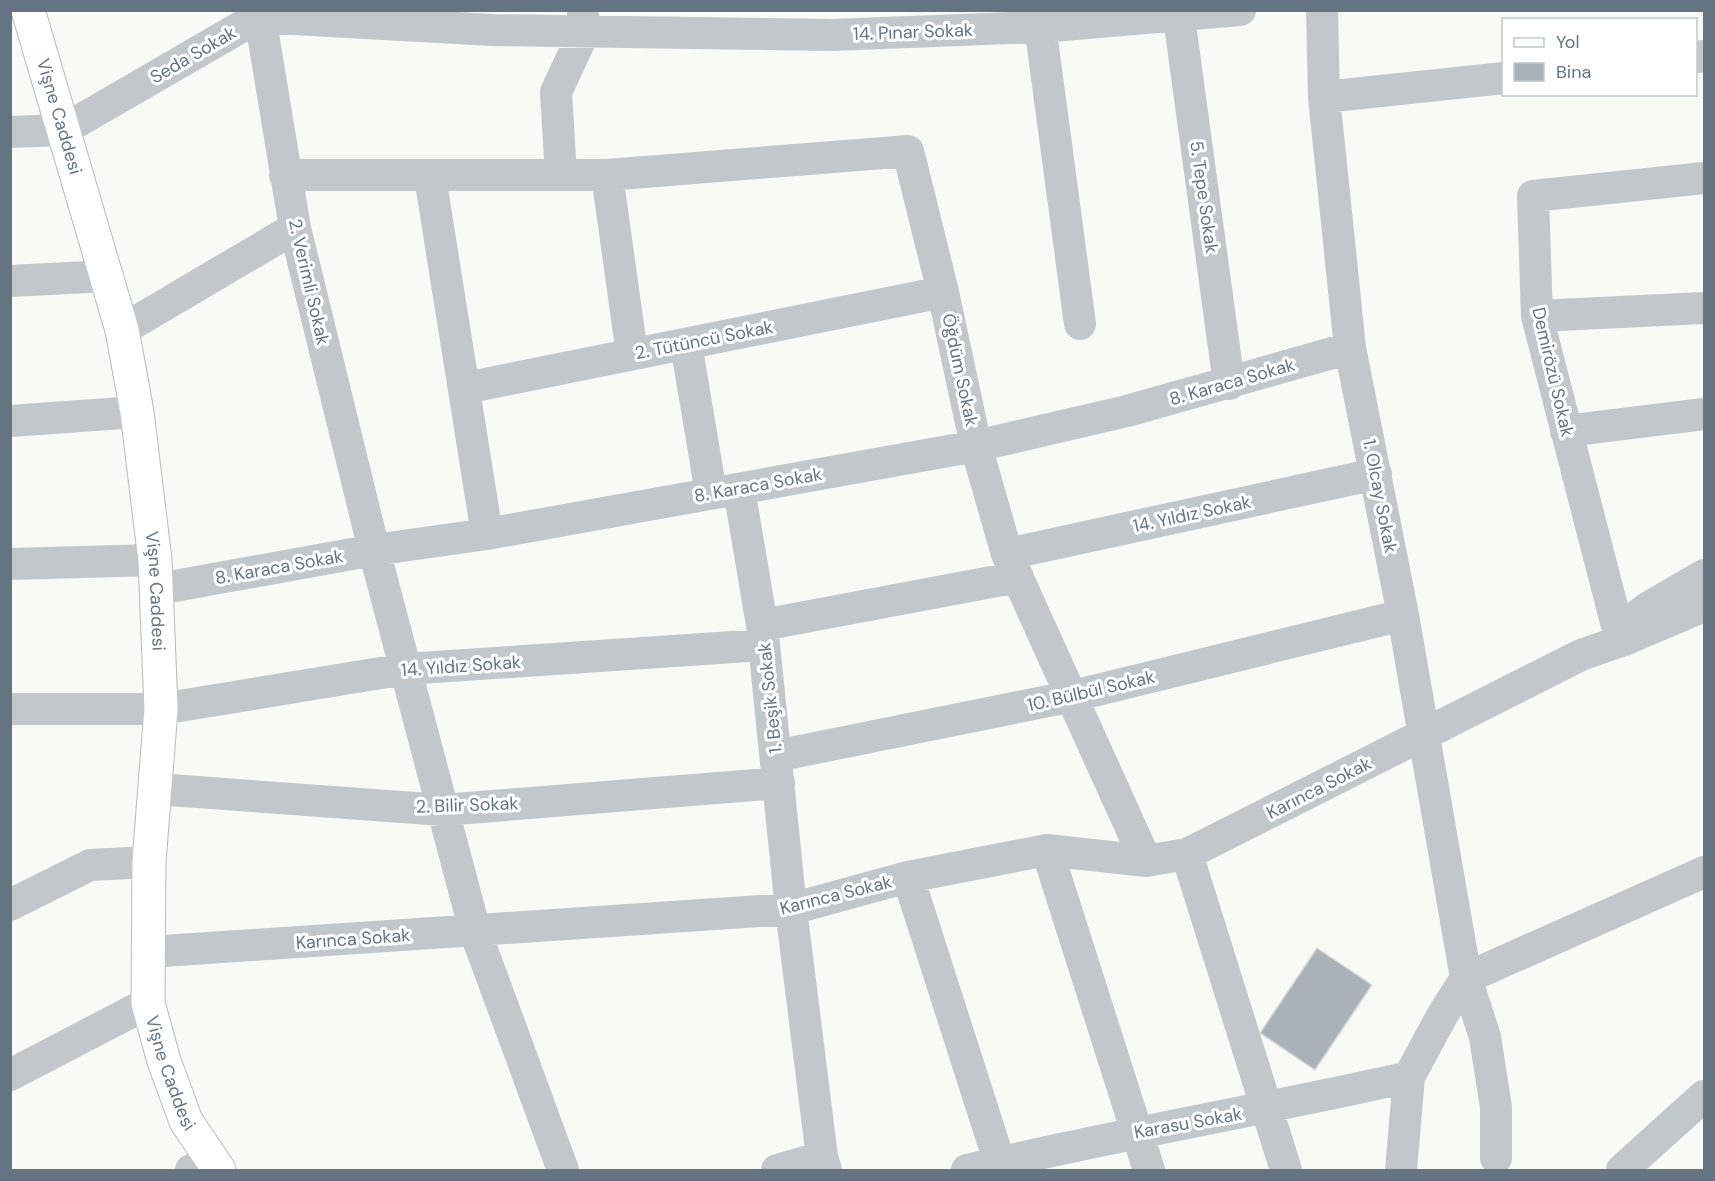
<svg xmlns="http://www.w3.org/2000/svg" width="1715" height="1181" font-family="'DM Sans',sans-serif">
<style>
.building{fill:#a9b2b8;stroke:#dbdbd9;stroke-width:1.5}
.lines{fill:none;stroke-linecap:round;stroke-linejoin:round}
.secondary-casing{stroke:#b5babf;stroke-width:35}
.minor{stroke:#c2c7cb;stroke-width:32}
.secondary{stroke:#fff;stroke-width:33}
.labels{text-anchor:middle;dominant-baseline:central;stroke-width:6;stroke-linejoin:round;paint-order:stroke}
.street-label{font-size:18px;fill:#647482;stroke:#fff}
</style>
<rect width="100%" height="100%" fill="#f9f9f6"/>
<path class="building" d="M1317 948 1372 985 1315 1070 1260 1033Z"/>
<g class="lines">
<g class="secondary-casing">
<g id="secondary">
<path id="s1" d="M28 10 122 330 137 412 155 560 161 709 149 862 148 1003 164 1061 186 1121 219 1170"/>
</g>
</g>
<path class="minor" d="M259 10 295 228 374 550 475 931 563 1170
M1038 10 1080 324
M1178 10 1229 384
M1322 10 1324 97 1350 348 1403 615 1466 978 1485 1037 1496 1107V1158
M1696 57 1704 56
M1324 97 1504 78
M10 132 63 130 258 17 492 30 832 35 1040 27 1240 10
M285 175H607L908 151 943 292 976 446 1007 554 1146 861
M561 175 556 92 584 32 583 15
M607 175 632 354
M430 177 487 534
M10 281 108 276
M1537 316 1704 308
M122 330 295 228
M686 344 711 493
M465 388 943 292
M10 421 137 412
M1566 431 1704 414
M739 489 762 625 791 909 822 1157 826 1170
M1007 554 1376 474
M10 564 155 560
M158 589 374 550 487 534 976 446 1127 411 1350 348
M762 625 1018 577
M1624 625 1649 607 1704 575
M1624 640 1618 630 1537 316 1533 196 1704 178
M10 709H161L405 669 763 645
M776 756 1073 696 1403 615
M156 789 443 810 779 783
M1047 850 1149 1170
M1187 854 1286 1170
M908 877 1002 1170
M10 905 90 865 149 862
M148 952 791 909 908 877 1047 850 1146 861 1187 854 1581 655 1624 640 1704 606
M1466 978 1704 872
M10 1075 148 1003
M191 1170 211 1161
M777 1170 822 1157
M967 1170C1114 1135 1262 1110 1409 1077
M1401 1170 1409 1077 1443 1014 1466 978
M1622 1170 1704 1096"/>
<use href="#secondary" class="secondary"/>
</g>
<g class="labels">
<g class="street-label">
<text transform="translate(913 32) rotate(-2)">14. Pınar Sokak</text>
<text transform="translate(193 55) rotate(-30)">Seda Sokak</text>
<text stroke="none"><textPath href="#s1" startOffset="111">Vişne Caddesi</textPath></text>
<text transform="translate(1204 197) rotate(82)">5. Tepe Sokak</text>
<text transform="translate(309 282) rotate(77)">2. Verimli Sokak</text>
<text transform="translate(704 340) rotate(-11)">2. Tütüncü Sokak</text>
<text transform="translate(960 370) rotate(78)">Öğdüm Sokak</text>
<text transform="translate(1553 372) rotate(77)">Demirözü Sokak</text>
<text transform="translate(1232 382) rotate(-16)">8. Karaca Sokak</text>
<text transform="translate(758 485) rotate(-10)">8. Karaca Sokak</text>
<text transform="translate(1380 496) rotate(79)">1. Olcay Sokak</text>
<text transform="translate(1192 514) rotate(-12)">14. Yıldız Sokak</text>
<text transform="translate(279 567) rotate(-10)">8. Karaca Sokak</text>
<text stroke="none"><textPath href="#s1" startOffset="597">Vişne Caddesi</textPath></text>
<text transform="translate(461 666) rotate(-4)">14. Yıldız Sokak</text>
<text transform="translate(1091 691) rotate(-13)">10. Bülbül Sokak</text>
<text transform="translate(770 698) rotate(-96)">1. Beşik Sokak</text>
<text transform="translate(1319 788) rotate(-27)">Karınca Sokak</text>
<text transform="translate(467 805) rotate(-2)">2. Bilir Sokak</text>
<text transform="translate(836 895) rotate(-14)">Karınca Sokak</text>
<text transform="translate(353 939) rotate(-4)">Karınca Sokak</text>
<text stroke="none"><textPath href="#s1" startOffset="1083">Vişne Caddesi</textPath></text>
<text transform="translate(1188 1123) rotate(-10)">Karasu Sokak</text>
</g>
</g>
<rect width="1715" height="1181" fill="none" stroke="#647482" stroke-width="24"/>
<rect x="1502" y="18" width="195" height="78" fill="#ffffff" stroke="#c1c7cd" stroke-width="1.5"/>
<rect x="1514" y="38" width="30" height="9" fill="#ffffff" stroke="#c1c7cd" stroke-width="1.5"/>
<text x="1556" y="48" font-size="18" fill="#647482">Yol</text>
<rect x="1514" y="63" width="30" height="18" fill="#a9b2b8" stroke="#c1c7cd" stroke-width="1.5"/>
<text x="1556" y="78" font-size="18" fill="#647482">Bina</text>
</svg>
